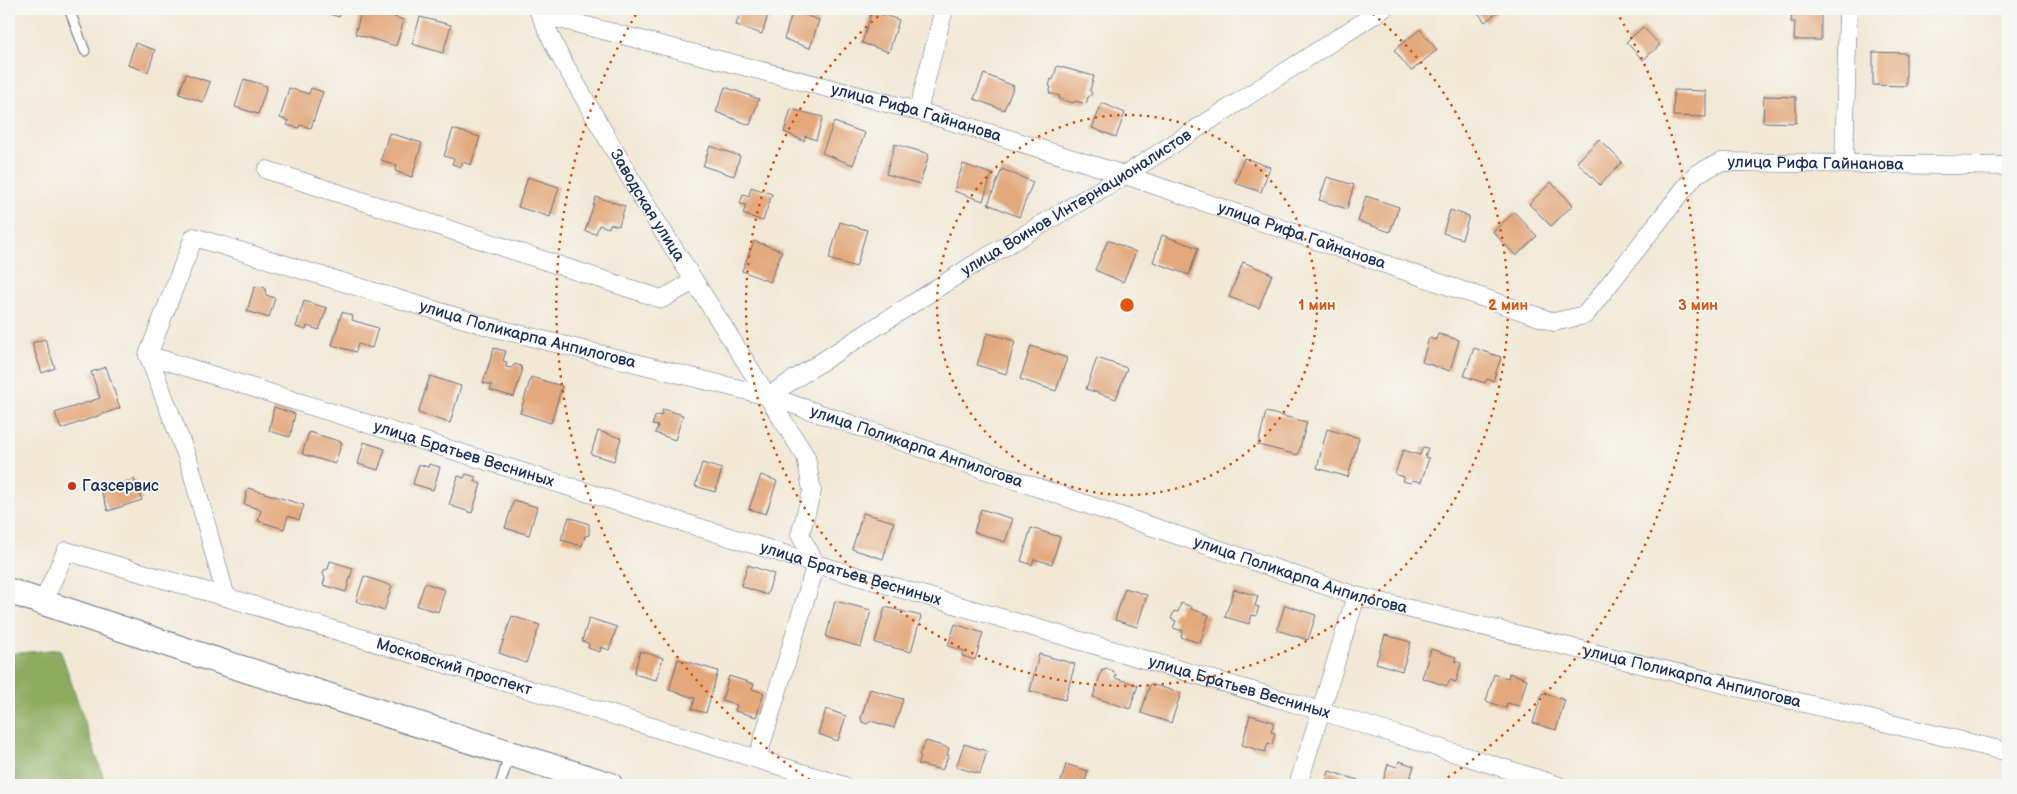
<svg xmlns="http://www.w3.org/2000/svg" width="2017" height="794" font-family="'Balsamiq Sans',sans-serif">
<style>
.forest{fill:#8cac5f;stroke:#546e5e}
.building{fill:#e3a97d}
.lines{fill:none;stroke-linecap:round;stroke-linejoin:round}
.service-casing{stroke:#667088;stroke-width:11}
.minor-casing{stroke:#667088;stroke-width:19}
.secondary-casing{stroke:#667088;stroke-width:27}
.service{stroke:#fff;stroke-width:9}
.minor{stroke:#fff;stroke-width:18}
.secondary{stroke:#fff;stroke-width:25}
.ring{fill:none;stroke:#de5710;stroke-width:2.5;stroke-dasharray:2.5 5}
.poi-dot{fill:#c8321e;stroke:#f6f6f2;stroke-width:2}
.labels{text-anchor:middle;dominant-baseline:central;stroke-width:4;stroke-linejoin:round;paint-order:stroke}
.street-label{font-size:16px;fill:#1b2f5e;stroke:#f6f6f2}
.poi-label{font-size:16px;fill:#1b2f5e;stroke:#f6f6f2;text-anchor:start}
.centre{fill:#de5710;stroke:#f6f6f2;stroke-width:2.5}
.ring-label{font-size:15px;text-anchor:middle;font-weight:bold;fill:#de5710;stroke:#f6f6f2;stroke-width:4;stroke-linejoin:round;paint-order:stroke}
</style>
<rect width="100%" height="100%" fill="#f6f6f2"/>
<filter id="ink" filterUnits="userSpaceOnUse"><feTurbulence type="fractalNoise" baseFrequency=".02" numOctaves="2"/><feDisplacementMap in="SourceGraphic" scale="10" xChannelSelector="R" yChannelSelector="G"/><feConvolveMatrix kernelMatrix="1 2 1 2 8 2 1 2 1" color-interpolation-filters="sRGB"/></filter>
<filter id="wash" filterUnits="userSpaceOnUse"><feTurbulence type="fractalNoise" baseFrequency=".0096" numOctaves="4" result="noise"/><feDisplacementMap in="SourceGraphic" scale="20" xChannelSelector="R" yChannelSelector="G"/><feGaussianBlur stdDeviation="1.12" result="paint"/><feColorMatrix in="noise" values="0 0 0 0 0 0 0 0 0 0 0 0 0 0 0 0 0 1.4 0 .05"/><feComposite in="paint" operator="in"/></filter>
<g filter="url(#wash)">
<rect width="100%" height="100%" fill="#f2e8d5"/>
<path class="forest" d="M60 649 106 785H9V654Z"/>
<g id="blocks">
<path class="building" d="M313 9H342L339 17Z
M362 9H380L379 10 385 12 387 9 396 12 394 17 404 20 396 46 355 34Z
M741 9H770L762 34 736 25Z
M1475 9H1501L1485 22Z
M793 11 819 20 810 48 784 39Z
M872 11 899 20 889 52 862 43Z
M1792 12 1821 13V40H1794L1795 22H1791Z
M420 17 451 25 443 53 412 44Z
M1643 27 1660 45 1643 60 1626 42Z
M1420 29 1437 50 1411 71 1394 50Z
M135 43 155 50 148 72 128 65Z
M1873 52 1906 53V86L1873 85Z
M1057 66 1094 76 1090 90 1092 94 1088 97 1086 104 1075 101 1074 103 1066 101 1059 99 1060 96 1049 93 1051 87 1049 86 1051 79 1053 80Z
M186 74 210 82 203 102 179 94Z
M984 74 1014 86 1004 110 974 99Z
M244 79 267 86 258 114 235 107Z
M725 87 759 99 750 125 716 112Z
M289 88 309 94 311 88 323 92 311 128 300 125 299 128 287 125 289 121 280 118Z
M1674 90 1706 91V117L1673 116Z
M1764 96 1796 97V123L1763 122Z
M1102 103 1125 113 1116 137 1092 128Z
M791 109 823 117 816 140 805 136 804 141 784 132Z
M834 122 865 133 853 165 822 153Z
M453 129 480 137 471 165 463 162 461 167 452 164 454 159 444 156Z
M389 133 422 143 412 177 395 171 397 165 381 160Z
M1599 139 1622 162 1600 185 1577 162Z
M895 144 929 154 920 184 886 174Z
M710 146 740 156 734 176 703 166Z
M1244 158 1270 167 1261 192 1235 183Z
M963 164 992 174 983 201 954 191Z
M1002 169 1033 182 1019 217 988 204Z
M528 177 559 187 550 217 518 207Z
M1327 177 1354 185 1347 209 1319 200Z
M1551 182 1573 205 1551 226 1529 204Z
M751 187 772 194 763 221 743 214 746 205 740 204 743 194 749 196Z
M1366 196 1399 207 1390 232 1358 221Z
M596 197 625 206 619 226 610 224 609 228 599 225 596 234 585 231Z
M1450 210 1469 216 1462 239 1443 233Z
M1514 212 1537 236 1516 256 1493 232Z
M840 222 867 230 856 267 829 259Z
M1162 235 1198 248 1189 275 1153 262Z
M1108 240 1136 252 1123 282 1095 270Z
M754 241 782 251 770 282 742 271Z
M1243 262 1272 274 1259 308 1229 297Z
M259 286 265 288 266 295 275 298 269 318 247 311 254 288Z
M304 301 327 308 319 330 307 326 306 330 296 327Z
M342 312 353 316 352 320 378 328 372 348 358 344 356 352 332 345Z
M987 333 1015 341 1006 374 977 365Z
M1438 334 1459 340 1450 371 1422 362 1429 338 1436 340Z
M45 339 55 368 42 373 32 343Z
M1031 346 1067 358 1056 391 1020 379Z
M494 348 506 351 503 361 507 362 506 367 511 368 515 364 521 366 522 372 514 397 490 390 492 385 483 383Z
M1474 348 1501 357 1493 381 1487 379 1485 383 1464 376Z
M1097 358 1127 368 1116 399 1086 389Z
M106 367 120 408 61 429 55 413 100 398 91 372Z
M430 376 461 386 450 423 418 413Z
M531 377 562 386 551 423 520 413Z
M274 407 295 414 290 437 269 431Z
M663 409 683 415 675 440 655 433 658 426 652 425 656 415 661 416Z
M1266 412 1307 422 1298 455 1258 445Z
M1327 429 1359 438 1348 477 1317 468Z
M598 431 621 438 614 461 591 454Z
M309 432 342 442 335 464 302 454Z
M364 442 385 449 378 470 358 464Z
M1423 447 1428 448 1425 457 1429 458 1421 482 1412 480 1411 483 1402 481 1404 477 1395 474 1403 450 1420 455Z
M702 463 722 469 715 492 695 486Z
M419 464 428 467 429 464 440 467 433 490 413 484Z
M466 474 476 477 474 481 481 484 472 513 449 505 458 476 464 478Z
M761 475 777 481 766 514 749 509Z
M134 479 142 500 108 511 101 490Z
M248 488 304 505 299 520 288 516 284 529 258 521 261 510 244 504Z
M514 500 537 507 529 535 505 528Z
M981 509 1013 519 1005 542 974 532Z
M863 513 894 522 883 559 852 549Z
M569 517 589 524V535L585 536 582 546 561 540Z
M1031 528 1060 537 1052 564 1034 559 1032 565 1021 561Z
M330 561 353 568 346 592 323 585 325 578 323 574 324 570 328 569Z
M748 565 774 574 767 595 741 586Z
M364 576 392 586 384 611 356 601Z
M425 583 445 590 438 612 417 606Z
M1125 588 1147 595 1137 627 1115 620Z
M1234 589 1258 596 1255 606 1259 607 1256 616 1252 615 1249 624 1225 617Z
M835 601 871 610 861 647 826 637Z
M1181 603 1192 607 1191 609 1209 615 1200 643 1181 637 1183 631 1173 628 1176 621 1171 619 1174 611 1178 612Z
M1285 605 1316 615 1308 640 1277 630Z
M885 607 921 616 911 652 875 643Z
M512 616 540 625 526 663 499 653Z
M589 618 617 627 609 650 601 647 600 652 588 648 589 644 582 641Z
M955 624 983 633 975 660 962 656 964 651 948 646Z
M1385 635 1411 642 1402 671 1376 663Z
M1431 649 1456 657 1455 661 1461 663 1456 682 1450 680 1447 686 1422 678Z
M640 651 663 658 656 680 634 674Z
M1039 654 1075 664 1065 700 1030 691Z
M678 659 718 671 706 713 692 709 695 698 669 690Z
M1105 668 1114 671 1113 673 1116 674 1115 678 1138 685 1130 709 1093 697 1102 670 1104 671Z
M1509 673 1527 679 1519 706 1507 703 1506 708 1486 701 1494 674 1508 678Z
M729 676 754 684 752 689 764 693 756 717 735 711 737 705 722 700Z
M1150 684 1181 693 1171 723 1141 713Z
M870 689 903 699 894 728 871 721 867 724 862 722 861 718Z
M1542 693 1565 700 1556 730 1533 723Z
M826 709 846 716 838 741 818 734Z
M1250 715 1274 722 1271 732 1275 733 1272 744 1268 743 1265 752 1242 745Z
M926 741 949 748 947 755H949L942 770 918 764 921 756 919 755Z
M964 744 987 751 980 774 956 767Z
M1399 761 1414 766 1408 785H1382L1388 764 1397 767Z
M1066 764 1088 771 1084 785H1060Z
M1329 771 1358 780 1356 785H1325Z
M1120 781 1131 785H1119Z"/>
</g>
</g>
<g filter="url(#ink)">
<use href="#blocks" fill-opacity="0" stroke="#667088" stroke-width="1"/>
<g class="lines">
<g class="service-casing">
<path id="service" d="M69 9 85 51
M500 785 509 756"/>
</g>
<g class="minor-casing">
<g id="minor">
<path id="s1" d="M538 9 557 51 643 200 806 457 812 491 800 535 816 564 757 759"/>
<path id="s2" d="M540 14 918 111 1125 175 1554 322 1585 315 1696 174 1721 162 2008 166"/>
<path d="M918 111 944 9"/>
<path d="M1844 163 1848 9"/>
<path d="M267 170 662 299 694 281"/>
<path id="s3" d="M148 355 816 564 1321 711 1557 785"/>
<path id="s4" d="M768 396 970 267 1125 175 1383 9"/>
<path id="s5" d="M226 597 190 465 148 355 194 237 487 326 768 396 1356 596 2008 752"/>
<path id="s6" d="M43 602 66 551 226 597 842 785"/>
<path d="M1298 785 1356 596"/>
</g>
</g>
<g class="secondary-casing">
<path id="secondary" d="M9 591 209 658 610 785"/>
</g>
<use href="#service" class="service"/>
<use href="#minor" class="minor"/>
<use href="#secondary" class="secondary"/>
</g>
</g>
<g class="ring">
<circle cx="1127" cy="305" r="190"/>
<path d="M1367 9A381 381 0 1 1 887 9"/>
<path d="M816 784A571 571 0 0 1 638 11M1616 11A571 571 0 0 1 1438 784"/>
</g>
<circle class="poi-dot" cx="72" cy="486" r="5"/>
<g class="labels">
<g class="street-label">
<text stroke="none"><textPath href="#s2" startOffset="389">улица Рифа Гайнанова</textPath></text>
<text stroke="none"><textPath href="#s2" startOffset="1394">улица Рифа Гайнанова</textPath></text>
<text stroke="none"><textPath href="#s4" startOffset="364">улица Воинов Интернационалистов</textPath></text>
<text stroke="none"><textPath href="#s1" startOffset="225">Заводская улица</textPath></text>
<text stroke="none"><textPath href="#s2" startOffset="794">улица Рифа Гайнанова</textPath></text>
<text stroke="none"><textPath href="#s5" startOffset="729">улица Поликарпа Анпилогова</textPath></text>
<text stroke="none"><textPath href="#s5" startOffset="1134">улица Поликарпа Анпилогова</textPath></text>
<text stroke="none"><textPath href="#s3" startOffset="331">улица Братьев Весниных</textPath></text>
<text stroke="none"><textPath href="#s3" startOffset="736">улица Братьев Весниных</textPath></text>
<text stroke="none"><textPath href="#s5" startOffset="1539">улица Поликарпа Анпилогова</textPath></text>
<text stroke="none"><textPath href="#s6" startOffset="461">Московский проспект</textPath></text>
<text stroke="none"><textPath href="#s5" startOffset="1944">улица Поликарпа Анпилогова</textPath></text>
<text stroke="none"><textPath href="#s3" startOffset="1141">улица Братьев Весниных</textPath></text>
</g>
<g class="poi-label">
<text x="82" y="486">Газсервис</text>
</g>
</g>
<circle cx="1127" cy="305" r="8" class="centre"/>
<g class="ring-label">
<text x="1317" y="310">1 мин</text>
<text x="1508" y="310">2 мин</text>
<text x="1698" y="310">3 мин</text>
</g>
<rect width="2017" height="794" fill="none" stroke="#f6f6f2" stroke-width="30"/>
</svg>
